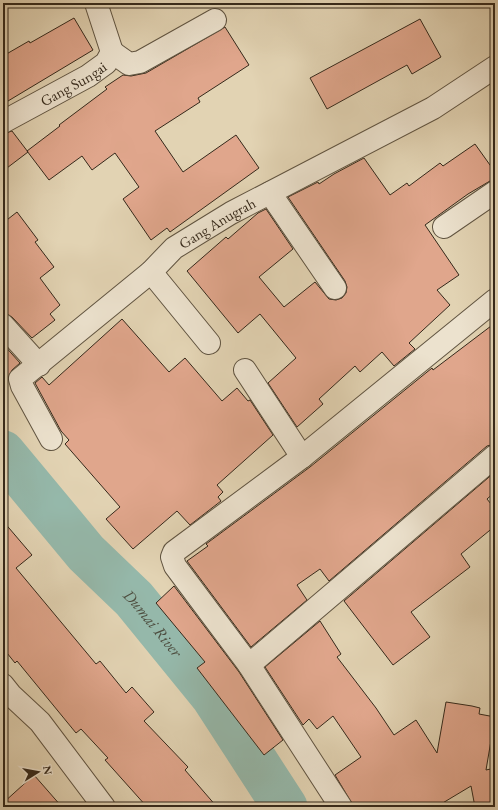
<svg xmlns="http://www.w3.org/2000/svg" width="498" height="810" font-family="'EB Garamond',serif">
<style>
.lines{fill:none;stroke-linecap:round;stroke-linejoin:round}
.river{stroke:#95b8aa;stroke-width:45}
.building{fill:#e0a68c;stroke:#35291b}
.minor-casing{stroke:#605441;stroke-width:24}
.minor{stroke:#ece2ce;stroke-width:22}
.labels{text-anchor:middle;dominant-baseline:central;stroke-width:3.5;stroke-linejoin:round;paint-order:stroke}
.street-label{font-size:15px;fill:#35291b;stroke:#ece2ce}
.water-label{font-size:16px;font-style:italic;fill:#4d4d3f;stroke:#ece2ce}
</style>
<rect width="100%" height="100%" fill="#e2d3b3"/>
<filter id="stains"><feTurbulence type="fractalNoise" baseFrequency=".005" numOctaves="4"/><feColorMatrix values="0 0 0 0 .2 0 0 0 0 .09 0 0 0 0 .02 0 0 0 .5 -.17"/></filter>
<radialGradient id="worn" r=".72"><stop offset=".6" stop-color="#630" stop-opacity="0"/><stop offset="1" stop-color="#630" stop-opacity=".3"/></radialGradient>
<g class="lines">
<path class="river" id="s1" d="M3 453 86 553 134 599 213 696 285 807"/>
</g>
<path class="building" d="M74 18 93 50 3 104V56L29 41 30 43Z
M420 19 441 57 412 74 407 65 327 109 310 78Z
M225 27 249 65 198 98 200 102 155 131 183 172 236 135 259 168 170 232 167 228 151 240 123 199 139 187 115 153 92 170 82 156 49 180 27 151 60 126 59 125 107 89 105 87 123 75 131 76 146 73Z
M12 131 28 152 3 171V134Z
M475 144 495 172V178L468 194 425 225 459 275 437 290 450 305 409 343 415 349 394 366 382 352 360 372 355 366 319 399 323 404 297 427 268 383 296 358 260 314 238 333 187 271 226 237 228 239 258 213 266 209 293 249 259 277 284 307 315 282 329 299 336 300 342 298 346 293 347 287 345 281 288 197 318 182 319 184 334 174 364 158 390 195 407 183 409 186 440 163 443 166Z
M17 212 38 240 35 242 54 267 40 278 60 305 50 314 55 320 32 338 12 317 3 313V223Z
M122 319 169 372 185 358 222 401 237 388 248 401 250 400 273 435 217 485 223 492 218 497 221 501 190 525 177 511 133 549 106 519 120 507 65 444 69 440 61 431 35 383 42 377 49 385Z
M495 323V444L487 446 329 581 320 569 297 585 307 600 251 647 187 561 208 546 206 544 310 467 432 368 433 370Z
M3 344 20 363 12 370 8 379 3 383Z
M495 472V492L487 499 495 509V526L461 554 470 567 411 612 430 637 393 665 344 601Z
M3 521 32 555 16 568 96 664 100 661 126 693 132 687 154 712 144 721 188 767 185 770 217 807H147L105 760 108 758 81 729 76 733 17 661 15 663 3 648Z
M174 586 239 672 283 740 264 755 197 668 205 662 156 603Z
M320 621 341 654 337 657 376 708 394 735 416 720 437 753 446 702 472 706 480 708 479 714 495 717 486 770 495 768V807H475L471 786 436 807H354L335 775 361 757 333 716 317 729 309 719 303 725 265 667Z
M34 775 62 807H3V803Z"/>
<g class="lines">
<g class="minor-casing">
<g id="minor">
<path d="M112 52 129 64 140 62 215 20"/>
<path id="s2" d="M3 122 88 76 106 63 112 52 96 3"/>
<path d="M270 193 335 288"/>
<path d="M444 227 495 192"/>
<path d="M151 272 209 343"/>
<path d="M3 325 39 365"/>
<path d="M245 370 302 457"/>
<path id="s3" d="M51 439 22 386 20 379 151 272 174 248 231 213 433 108 495 67"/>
<path d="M249 665 495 456"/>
<path d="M3 685 11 695 40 722 104 807"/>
<path d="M341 807 249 665 175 566 172 557 174 552 302 457 495 300"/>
</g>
</g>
<use href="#minor" class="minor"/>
</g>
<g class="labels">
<g class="street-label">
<text stroke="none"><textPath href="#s2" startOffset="80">Gang Sungai</textPath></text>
<text stroke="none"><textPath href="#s3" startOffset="320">Gang Anugrah</textPath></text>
</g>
<g class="water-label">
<text stroke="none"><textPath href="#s1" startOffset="227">Dumai River</textPath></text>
</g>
</g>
<rect width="498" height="810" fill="none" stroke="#e2d3b3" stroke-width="16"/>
<rect x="4" y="4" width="490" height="802" fill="none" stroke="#35291b" stroke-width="2"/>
<rect x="8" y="8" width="482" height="794" fill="none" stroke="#35291b"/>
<g transform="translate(38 772) rotate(79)" stroke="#ece2ce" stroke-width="3" paint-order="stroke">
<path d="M0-3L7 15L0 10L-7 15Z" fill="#35291b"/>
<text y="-6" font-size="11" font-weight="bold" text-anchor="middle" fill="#35291b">N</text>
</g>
<rect width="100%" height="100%" filter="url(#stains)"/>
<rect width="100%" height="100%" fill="url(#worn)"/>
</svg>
